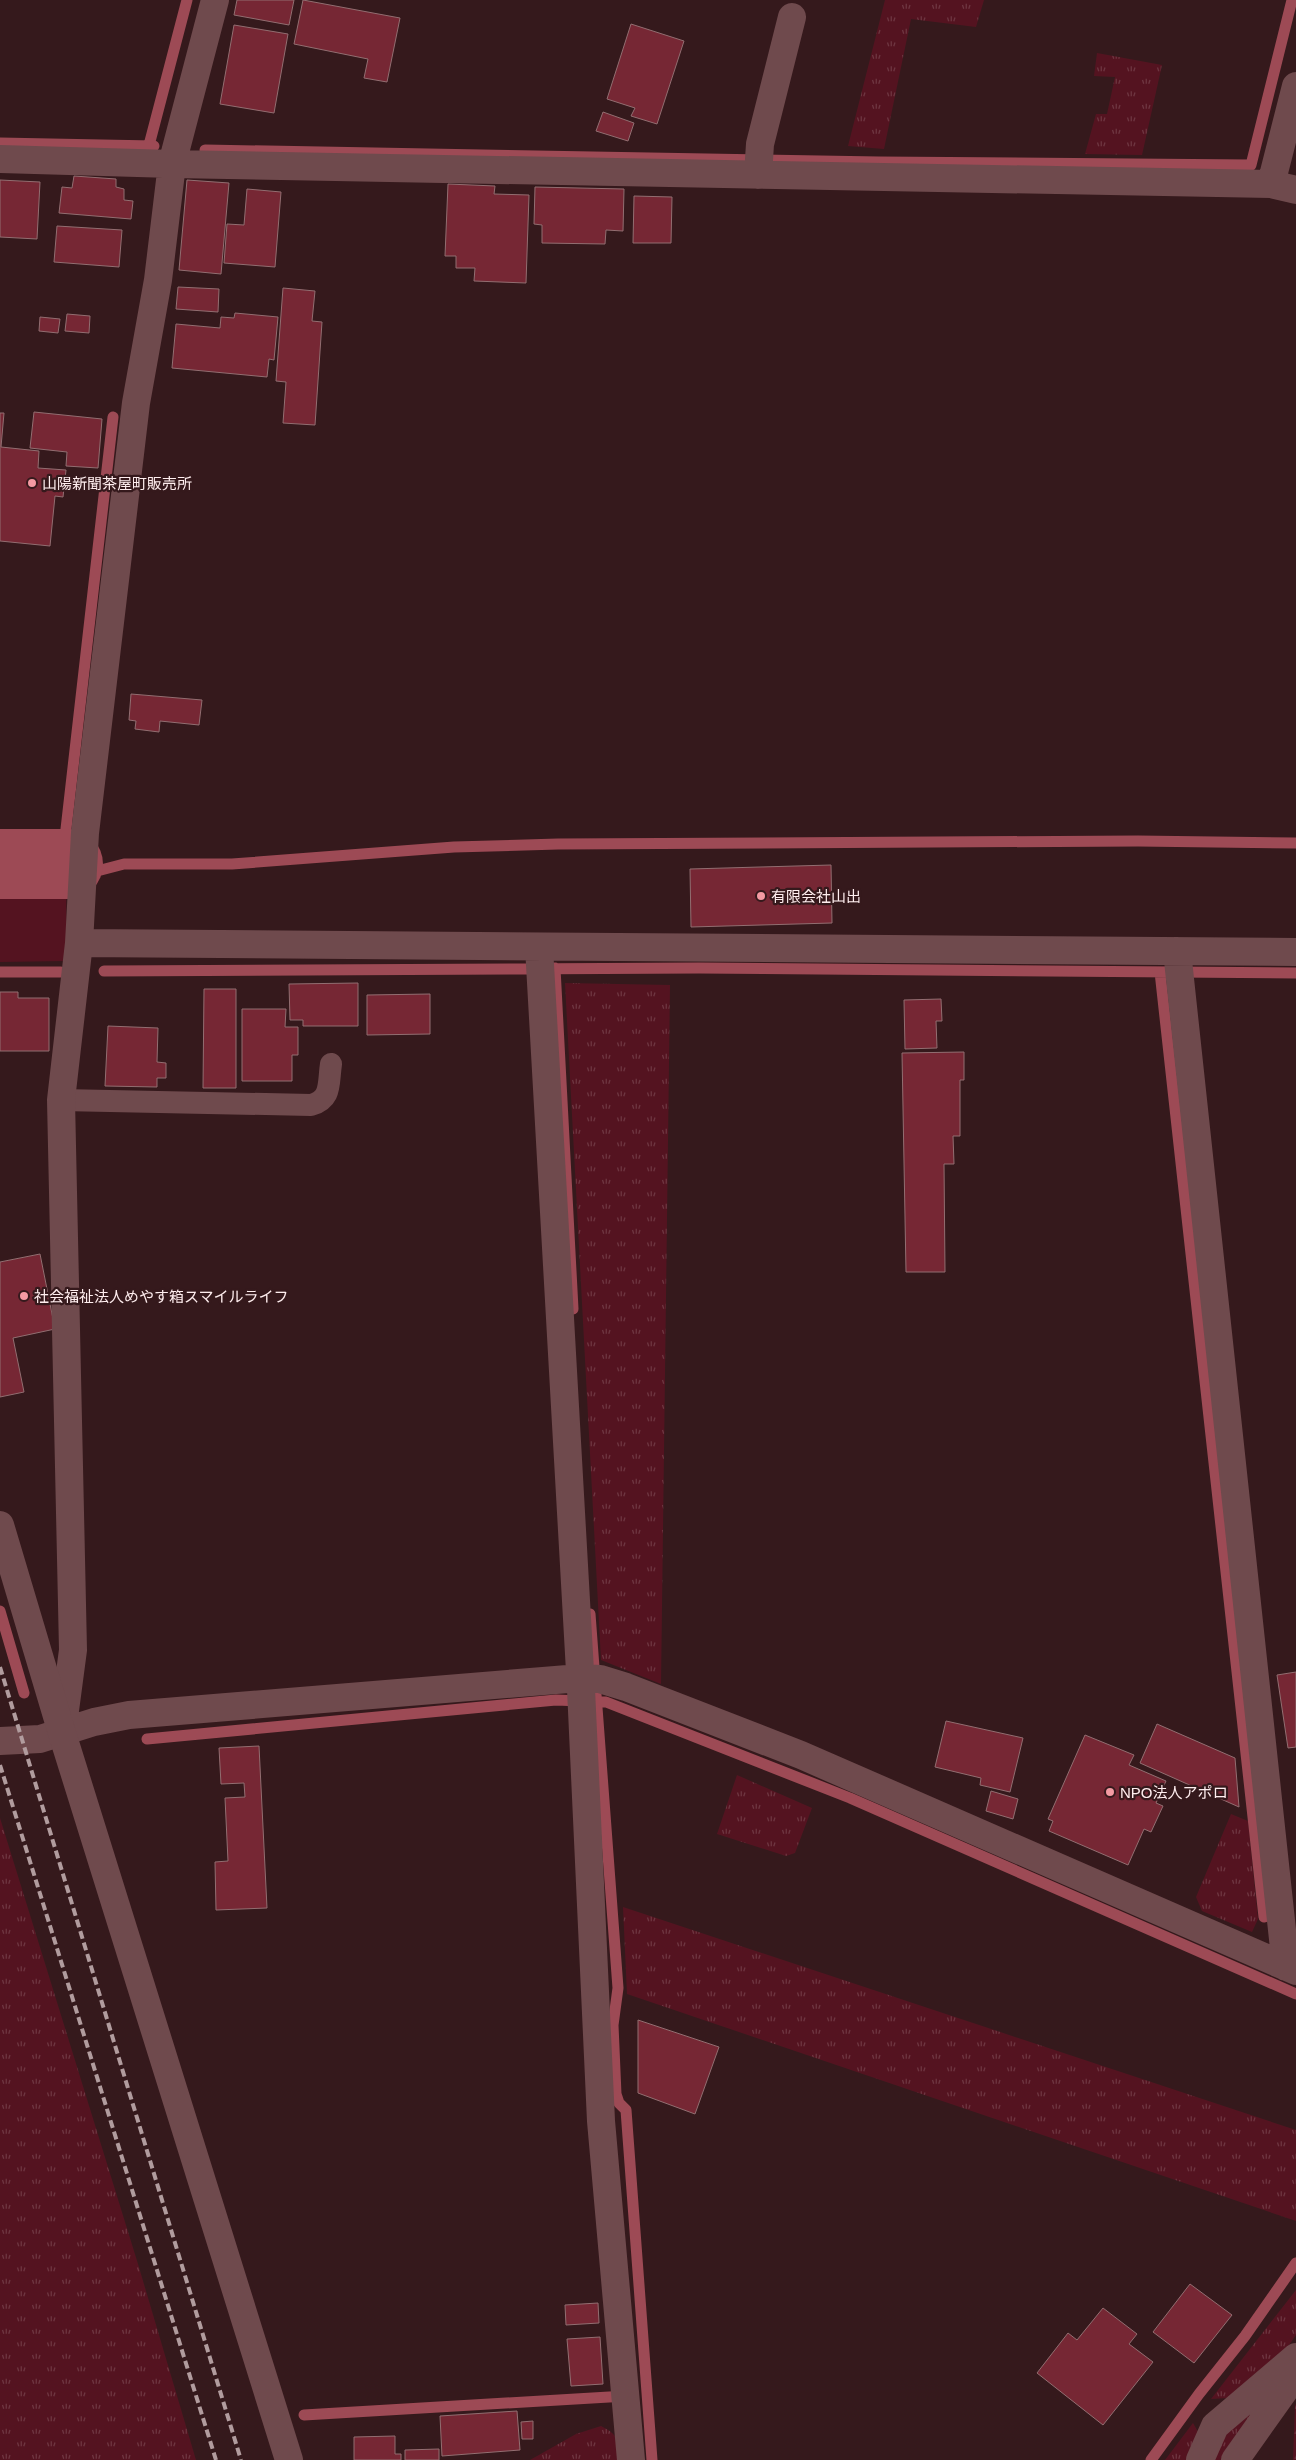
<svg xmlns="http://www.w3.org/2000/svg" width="1296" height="2460" font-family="Helvetica,'Noto Sans JP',sans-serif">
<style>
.grass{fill:url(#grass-tufts)}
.forest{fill:url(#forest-firs)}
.garden{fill:#541320}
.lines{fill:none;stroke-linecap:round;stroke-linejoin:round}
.stream{stroke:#9d4a55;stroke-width:11}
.river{stroke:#9d4a55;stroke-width:70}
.building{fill:#762734;stroke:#926e71}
.service{stroke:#6f4a4d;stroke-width:22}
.minor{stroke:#6f4a4d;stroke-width:28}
.tertiary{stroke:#6f4a4d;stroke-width:28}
.rail{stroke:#b19c9e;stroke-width:4;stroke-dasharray:8 4;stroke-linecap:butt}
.poi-dot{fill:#f49aa3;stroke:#35191c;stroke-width:2}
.labels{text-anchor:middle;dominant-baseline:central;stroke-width:4.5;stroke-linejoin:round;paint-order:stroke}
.poi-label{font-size:15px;fill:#ffeeef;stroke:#35191c;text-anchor:start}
</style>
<defs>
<pattern id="grass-tufts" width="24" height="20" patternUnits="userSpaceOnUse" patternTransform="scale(1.25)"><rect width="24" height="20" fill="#541320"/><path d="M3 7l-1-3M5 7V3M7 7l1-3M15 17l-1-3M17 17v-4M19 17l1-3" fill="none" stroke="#6e3641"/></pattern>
<pattern id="forest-firs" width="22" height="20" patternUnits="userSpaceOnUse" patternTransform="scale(1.25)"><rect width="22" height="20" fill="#541320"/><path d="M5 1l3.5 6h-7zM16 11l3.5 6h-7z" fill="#6e3641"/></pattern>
</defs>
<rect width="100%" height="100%" fill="#35191c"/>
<path class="grass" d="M885 0H984L976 27 911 19 884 149 848 146Z
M1097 53 1162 65 1142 155 1085 154 1096 114H1107L1115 77 1094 76Z
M565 983 670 985 661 1684 601 1660Z
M737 1775 812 1808 795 1853 786 1856 717 1834Z
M1231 1814 1248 1821 1258 1919 1252 1932 1202 1911 1196 1897Z
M0 1818 138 2264 196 2460H0Z
M623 1907 1296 2130V2221L627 1994Z
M1296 2290V2335L1285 2351 1228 2398 1211 2399Z
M1291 2367 1223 2460H1207L1220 2428Z
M1193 2423 1201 2437 1191 2460H1165Z
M601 2426C619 2435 619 2441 620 2460H530L576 2434Z"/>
<path class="forest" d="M1296 2404V2460H1293L1295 2406Z"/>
<path class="garden" d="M0 881H66L67 961 0 962Z"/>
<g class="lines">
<path class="stream" d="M0 143 154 146
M148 149 187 0
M205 150 879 162 1251 165 1292 0
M62 864 113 417
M101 870 124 864H232L454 847 558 844 1138 841 1296 843
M555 968 573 1309
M104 971 699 968 1296 973
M0 972H61
M1160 972 1264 1917
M0 1611 24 1693
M590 1614 618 1988 613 2025 616 2094 619 2103 626 2110 652 2460
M147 1739 556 1700 606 1702 850 1798 1296 1994
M304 2415 626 2396
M1151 2460 1199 2394 1245 2336 1296 2263"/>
<path class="river" d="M0 864H68"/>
</g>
<path class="building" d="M237 0H294L289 25 234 15Z
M303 0 400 18 387 82 364 78 368 59 294 44Z
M631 24 684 41 657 124 631 116 635 108 607 99Z
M234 25 288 34 274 113 220 104Z
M603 112 634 123 628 141 596 131Z
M74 176 116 179V187L124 189V200L133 201 131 219 59 213 62 187 72 188Z
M0 180 40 182 37 239 0 237Z
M187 180 229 183 221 274 179 270Z
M448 184 495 186 494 194 529 195 526 283 474 281 475 268H456V256H445Z
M535 187 624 189 623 231 606 230 605 244 542 243V225L534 224Z
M247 189 281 192 275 267 224 263 227 224 244 225Z
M634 196 672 197 671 243H633Z
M57 226 122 230 119 267 54 262Z
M178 287 219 289 218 312 176 309Z
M283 288 315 291 312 321 322 322 315 425 283 423 286 382 276 381Z
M235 313 278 317 274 360 269 359 267 377 172 368 176 324 220 328 221 317 234 318Z
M67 314 90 316 89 333 65 331Z
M40 317 60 319 58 333 39 331Z
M34 412 102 419 98 468 66 466 67 452 30 448Z
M0 413H4L1 447 39 451 38 468 66 470 63 497 55 496 50 546 0 541Z
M131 694 202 700 199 725 160 721 159 732 135 729 136 721 129 720Z
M831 865 832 923 691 927 690 869Z
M358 983V1026H303V1020H290L289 984Z
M204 989H236V1088H203Z
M0 992H18V998H49V1051H0Z
M430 994V1034L367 1035V995Z
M941 999 942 1021H936L937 1048 905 1049 904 1000Z
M242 1009H286L285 1027H298V1055H292V1081H242Z
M108 1026 158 1028 157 1062 166 1063V1078H157V1087L105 1086Z
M964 1052V1080H960V1136H953L954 1164H944L945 1272H906L902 1053Z
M40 1254 55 1329 13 1338 24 1392 0 1397V1262Z
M1296 1672V1747L1288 1748 1277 1675Z
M946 1721 1023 1738 1010 1792 980 1785 981 1778 935 1767Z
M1157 1724 1235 1758 1239 1807 1140 1763Z
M1085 1735 1134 1755 1129 1765 1166 1781 1156 1803 1163 1806 1151 1832 1144 1829 1128 1865 1049 1831 1053 1821 1048 1819Z
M259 1746 267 1908 216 1910 215 1862 228 1861 225 1798 245 1797 244 1783 221 1784 219 1748Z
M991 1791 1018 1799 1013 1819 986 1811Z
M638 2020 719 2047 695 2114 638 2093Z
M1190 2284 1232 2315 1194 2363 1153 2332Z
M598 2303 599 2323 566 2325 565 2305Z
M1103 2308 1137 2334 1129 2344 1153 2362 1103 2425 1037 2373 1068 2333 1077 2340Z
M600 2337 603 2384 571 2386 567 2339Z
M517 2411 520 2450 442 2456 440 2416Z
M533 2421V2439H522L521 2422Z
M395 2436V2454H401V2460H354V2437Z
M439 2449V2460H405V2450Z"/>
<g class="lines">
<path class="service" d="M61 1100 311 1105C332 1099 328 1084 331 1064"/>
<path class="minor" d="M215 0 172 164 1271 184 1296 190
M0 159 172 164 158 280 136 403 85 833 79 943 61 1100 73 1650 62 1733
M758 175 760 144 792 17
M1271 184 1296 86
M79 943 1296 952
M539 947 581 1689 601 2121 631 2460
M1177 951 1286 1967
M0 1741 40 1739 94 1722 129 1715 580 1678 600 1679 626 1687 801 1755 1296 1971
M1200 2460 1215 2426 1296 2357
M1235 2460 1296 2374"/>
<path class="tertiary" d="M0 1525 62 1733 289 2460"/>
<path class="rail" d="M0 1667 241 2460
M0 1765 216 2460"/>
</g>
<g class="poi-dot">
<circle cx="32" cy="483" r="5"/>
<circle cx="761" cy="896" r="5"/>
<circle cx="24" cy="1296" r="5"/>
<circle cx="1110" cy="1792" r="5"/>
</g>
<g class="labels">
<g class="poi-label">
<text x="42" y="483">山陽新聞茶屋町販売所</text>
<text x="771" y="896">有限会社山出</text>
<text x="34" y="1296">社会福祉法人めやす箱スマイルライフ</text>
<text x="1120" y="1792">NPO法人アポロ</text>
</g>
</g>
</svg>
